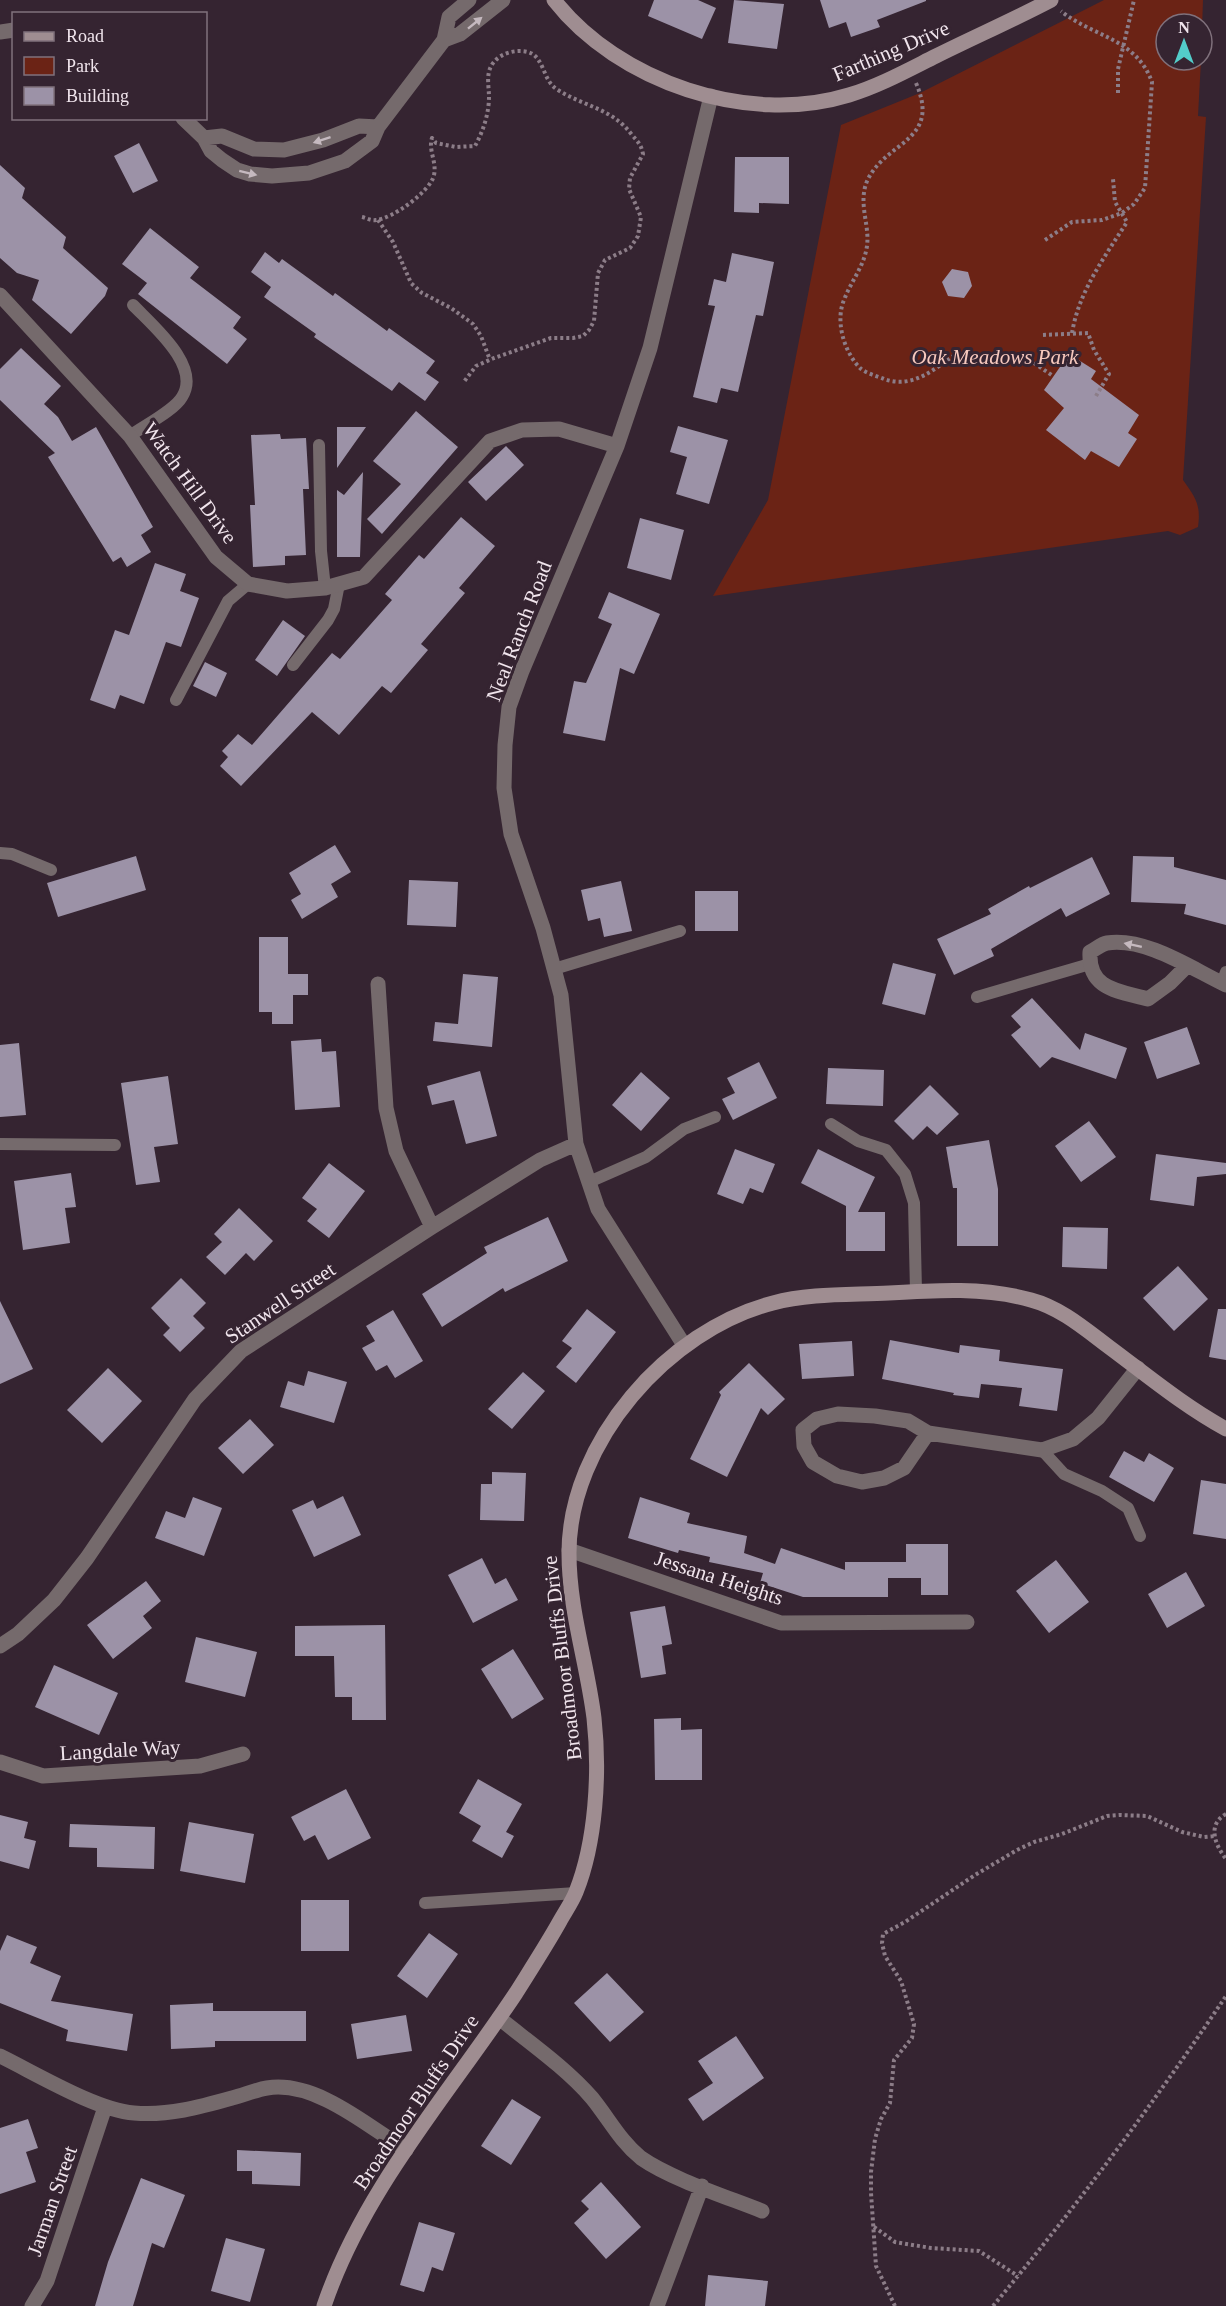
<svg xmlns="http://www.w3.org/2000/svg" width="1226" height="2306" font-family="Georgia,serif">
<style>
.green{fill:#6b2315}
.building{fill:#9c92a7}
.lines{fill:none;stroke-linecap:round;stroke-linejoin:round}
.path{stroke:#8c7d88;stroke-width:4;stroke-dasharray:3 3;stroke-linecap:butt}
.lane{stroke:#756a6c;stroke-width:12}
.street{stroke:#756a6c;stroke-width:15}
.secondary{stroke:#9f8d91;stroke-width:15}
.oneway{fill:#c5b9bf}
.labels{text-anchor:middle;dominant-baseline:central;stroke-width:6;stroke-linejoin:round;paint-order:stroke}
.street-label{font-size:21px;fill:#f0e4ec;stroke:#352431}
.park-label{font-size:21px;font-style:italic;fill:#f7c8bd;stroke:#352431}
</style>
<rect width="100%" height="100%" fill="#352431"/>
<path class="green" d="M1104 0H1203L1202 29V24H1166V60H1201L1198 116 1206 117 1183 480C1196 498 1201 505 1198 527L1180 535 1168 531 713 596 768 500 841 125 920 93Z"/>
<path class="building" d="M654 0H698L716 8 702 39 648 16Z
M734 0 784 4 777 49 728 43Z
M820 0H926V1L877 20 880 27 851 37 846 22 829 28Z
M139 143 158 181 133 193 114 156Z
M735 157H789V204L759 203V213L734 212Z
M0 165 25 188 22 198 66 237 63 248 108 288 105 296 71 334 32 300 39 280 17 273 0 258Z
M150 228 199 267 190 278 241 317 233 328 247 339 227 364 138 294 147 283 122 264Z
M265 252 279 263 282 259 333 296 335 293 387 331 389 328 435 361 426 373 439 382 425 401 399 382 392 391 314 337 316 334 264 297 271 287 251 272Z
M732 253 774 262 763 316 756 315 738 392 721 388 717 403 693 397 715 306 708 305 714 279 726 282Z
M952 269 968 272 972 286 964 298 948 296 942 282Z
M21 348 61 386 44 404 58 417 72 441 96 427 153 527 141 535 151 552 127 567 121 557 113 562 48 457 55 453 0 400V369Z
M1069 354 1096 371 1091 379 1139 415 1128 433 1137 439 1119 467 1091 451 1085 460 1046 430 1064 408 1044 390Z
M416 411 458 447 382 534 367 519 401 484 373 461Z
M678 426 728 440 709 504 676 494 687 457 670 452Z
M337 427H366L337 468Z
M280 434 281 439 306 438 309 489H303L306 555 285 556V565L253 567 250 505H255L251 435Z
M506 446 524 465 486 501 468 482Z
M363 472 360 557H337V490L344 495Z
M461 517 495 546 459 588 465 593 421 644 428 650 391 693 382 686 339 735 312 712 241 786 220 766 228 757 222 751 238 734 252 745 332 653 340 659 392 600 385 594 419 555 424 559Z
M640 518 684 530 671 580 627 568Z
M155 563 186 574 180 591 199 598 181 647 166 642 144 704 120 695 115 709 90 700 115 630 129 635Z
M609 592 660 614 634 674 620 668 605 741 563 733 574 681 586 683 612 624 598 618Z
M283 620 305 636 277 676 255 660Z
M205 662 227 673 216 697 193 686Z
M335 845 351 872 331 884 338 897 302 919 291 900 301 894 289 873Z
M136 856 146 890 58 917 47 883Z
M1133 856 1174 857V867L1226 880V925L1184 914 1186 904 1131 902Z
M1092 857 1110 894 1066 917 1061 908 991 949 994 956 954 975 937 939 991 914 988 909 1029 886 1030 888Z
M409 880 458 882 456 927 407 925Z
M621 881 632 931 604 937 600 918 588 921 581 890Z
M695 891H738V931H695Z
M259 937H288V974H308V995H293V1024H272V1012H259Z
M893 963 936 974 925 1015 882 1004Z
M463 974 498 977 492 1047 433 1041 435 1022 458 1024Z
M1032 998 1080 1050 1085 1033 1127 1048 1116 1079 1052 1057 1040 1068 1011 1035 1021 1027 1011 1016Z
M1187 1027 1200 1064 1157 1079 1144 1042Z
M321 1039 322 1052 336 1051 340 1107 295 1110 291 1041Z
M19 1043 26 1115 0 1117V1045Z
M759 1062 777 1098 733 1120 722 1099 735 1093 727 1078Z
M828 1068 884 1070 883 1106 826 1104Z
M480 1071 497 1136 466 1144 454 1100 432 1105 427 1086Z
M641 1072 670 1098 641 1131 612 1105Z
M168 1076 178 1144 154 1147 160 1182 136 1185 121 1083Z
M930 1085 959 1114 937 1135 927 1126 913 1140 894 1121Z
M1089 1121 1116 1157 1081 1182 1055 1146Z
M989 1140 998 1189V1246H957V1188H953L946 1147Z
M735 1149 775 1164 763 1193 750 1188 743 1204 717 1194Z
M818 1149 875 1177 858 1212H885V1251H846V1206L801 1183Z
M1156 1154 1226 1163V1174L1197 1177 1194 1206 1150 1200Z
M329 1163 365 1191 329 1238 307 1221 317 1209 302 1198Z
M71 1173 76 1207 65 1208 70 1243 23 1250 14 1181Z
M239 1208 273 1241 254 1261 246 1253 225 1275 206 1257 222 1242 214 1234Z
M548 1217 568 1261 505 1292 503 1288 442 1327 422 1294 487 1253 484 1247Z
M1063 1227 1108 1228 1107 1269 1062 1267Z
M1178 1266 1208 1299 1174 1331 1143 1298Z
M181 1278 206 1303 193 1316 205 1328 180 1352 163 1335 170 1328 151 1308Z
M0 1301 33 1369 0 1384Z
M587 1309 616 1332 576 1383 556 1367 572 1348 562 1341Z
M1218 1309H1226V1360L1209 1357Z
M393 1310 423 1361 395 1378 387 1365 376 1371 362 1348 375 1341 366 1326Z
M890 1340 959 1353 960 1345 1000 1350 999 1361 1063 1369 1057 1411 1019 1406 1022 1388 981 1384 979 1398 953 1395 954 1393 882 1379Z
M852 1341 854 1376 802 1379 799 1344Z
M749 1363 785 1399 768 1415 761 1408 727 1477 690 1459 721 1395 719 1392Z
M108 1368 142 1401 102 1443 67 1410Z
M308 1371 347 1382 334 1423 280 1407 288 1381 304 1386Z
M523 1372 545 1391 512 1429 488 1409Z
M250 1419 274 1445 243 1474 218 1448Z
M1124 1451 1144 1462 1149 1453 1174 1468 1154 1502 1109 1477Z
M492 1472 526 1473 524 1521 480 1520 481 1484H492Z
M1201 1480 1226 1484V1539L1193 1534Z
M343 1496 361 1535 314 1557 292 1510 313 1500 317 1509Z
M193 1497 222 1508 204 1556 155 1538 166 1511 185 1518Z
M640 1497 690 1513 687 1523 747 1536 744 1553 775 1564 781 1548 845 1570V1562H906V1544H948V1595H921V1578H888V1597H803L760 1583 763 1573 709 1562 710 1557 679 1550 678 1553 628 1538Z
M482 1558 495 1584 506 1578 518 1600 473 1623 448 1575Z
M1056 1560 1089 1602 1049 1633 1016 1591Z
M1186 1572 1205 1606 1167 1628 1148 1594Z
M146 1581 161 1601 143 1616 152 1628 113 1659 87 1625Z
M665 1606 672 1644 662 1646 666 1674 641 1678 630 1612Z
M385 1625 386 1720H352V1697H335L334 1656H295V1626Z
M196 1637 257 1652 245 1697 185 1682Z
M513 1649 544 1699 512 1719 481 1669Z
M54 1665 118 1693 99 1735 35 1707Z
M681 1718V1730L702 1729V1780H655L654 1719Z
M478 1779 522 1804 506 1832 514 1836 502 1858 472 1841 481 1826 459 1813Z
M346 1789 371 1838 328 1860 315 1835 304 1841 291 1817Z
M0 1815 28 1822 24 1838 36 1841 29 1869 0 1861Z
M189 1822 254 1834 245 1883 180 1871Z
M70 1824 155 1827 154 1869 97 1867V1848L69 1847Z
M301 1900H349V1951H301Z
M429 1933 458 1954 427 1998 397 1976Z
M7 1935 37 1947 30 1963 61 1976 51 2001 133 2014 127 2051 66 2041 68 2030 0 2003V1951Z
M607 1973 644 2012 610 2042 574 2003Z
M213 2003V2011H306V2041H215V2047L171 2049 170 2005Z
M406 2015 412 2051 357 2059 351 2024Z
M736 2036 764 2078 703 2121 688 2099 713 2083 698 2061Z
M512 2099 541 2117 511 2165 481 2146Z
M28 2119 38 2148 26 2152 36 2182 0 2194V2128Z
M237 2150 301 2153 300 2186 252 2184V2171H237Z
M141 2178 185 2195 164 2248 152 2243 133 2306H95L108 2262Z
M601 2182 641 2227 606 2259 574 2223 589 2209 581 2201Z
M419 2222 455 2233 443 2271 432 2267 424 2292 400 2285Z
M226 2238 265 2249 250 2302 211 2291Z
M708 2275 768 2281 765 2306H705Z"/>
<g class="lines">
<path class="path" d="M916 83C941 141 888 140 868 179 857 202 870 224 867 246 864 267 851 281 844 300 835 321 844 352 860 368 865 373 877 376 884 379 915 390 937 366 961 351
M1118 93V69L1134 0
M362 217C367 218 371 221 376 220 392 219 431 191 434 175 437 162 428 150 432 138L436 143 456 147 475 146C483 132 489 113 489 97 489 86 485 72 494 62 501 53 516 49 528 52 545 57 542 81 558 90 585 107 612 108 632 135 638 142 641 144 643 154L630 178 629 189 641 217 638 236 630 248 605 260 598 273 594 321 589 330 583 336 573 338H551L494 358 476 366 463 383
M378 220 393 242 411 283 422 293 451 308 473 324 481 336 490 360
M1045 240 1072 222 1102 220 1122 213 1134 204 1145 188 1152 82C1136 38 1093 37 1061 11
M1072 333C1079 291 1104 258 1127 222L1115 202 1113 179
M1043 335 1088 333 1094 350 1109 374 1096 396
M1034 363 1053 376
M1226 1814C1206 1825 1216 1846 1226 1859
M874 2227 895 2242 931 2248 979 2251 1018 2276
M895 2306 876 2266 871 2193V2172L875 2139 881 2119 890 2103 894 2060 912 2038 914 2024 901 1981 885 1956 882 1943 883 1934 905 1922 975 1875 1017 1850 1034 1842 1062 1834 1107 1816 1120 1815 1147 1816 1182 1832 1204 1837 1215 1836
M993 2306C1076 2207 1154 2103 1226 1996"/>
<path class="lane" d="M130 436C143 426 174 411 182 397 202 366 152 325 133 305
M319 445 321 551 325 588
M293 665 328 620 334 609 339 584
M176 700 228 601 248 584
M0 853 12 854 51 870
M554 969 680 931
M1222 983 1226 972
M977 997 1090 964
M831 1124 858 1141 886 1150 905 1174 914 1203 916 1291
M0 1144 115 1145
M589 1182 646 1157 684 1129 715 1117
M1042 1450 1064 1474 1102 1491 1128 1508 1140 1536
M425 1903 576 1893"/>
<path class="street" d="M0 32 14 30
M444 40 460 34 503 0
M183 118 204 138 211 151 222 160 237 170 250 174 272 176 309 173 345 161 372 141 378 127 444 40 449 17 469 0
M204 138 222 136 254 149 284 150 323 140 359 126 378 127
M0 295 130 436 216 557 248 584 287 591 325 588 364 577 490 441 522 430 559 429 617 446
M1187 966 1170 983 1148 999C1119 991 1088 990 1090 952 1096 949 1101 944 1107 943 1146 937 1192 969 1226 985
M378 984 386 1108 396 1151 432 1227
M684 1345 598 1209 576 1144 561 995 543 928 511 834 504 788 505 745 509 707 522 671 617 446 650 348 711 96
M838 1414 875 1416 908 1421 928 1433 904 1468 884 1478 862 1482 837 1476 813 1462 804 1446 803 1430 817 1419Z
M928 1433 1042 1450 1073 1439 1098 1418 1138 1368
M569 1550 781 1623 967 1622
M0 1646 18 1634 54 1600 87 1558 195 1399 241 1351 432 1227 540 1160 576 1144
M0 1762 43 1776 200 1766 243 1754
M499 2018C530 2043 566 2068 592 2098 609 2119 620 2141 641 2158 671 2179 727 2197 762 2211
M0 2056C35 2073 96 2110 134 2113 168 2116 200 2107 232 2098 244 2095 255 2090 267 2088 315 2080 368 2126 406 2150
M32 2306 47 2281 105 2107
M657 2306 702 2186"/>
<path class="secondary" d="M554 0C618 82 748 126 849 95 879 86 908 70 936 56 974 37 1013 20 1051 0
M324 2306C363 2190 449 2094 516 1993 531 1969 546 1946 560 1921 565 1912 572 1902 576 1892 596 1842 600 1772 594 1718 587 1662 569 1610 569 1553 569 1442 668 1330 773 1303 809 1293 852 1295 889 1293 936 1290 986 1287 1031 1300 1061 1308 1085 1329 1109 1347 1148 1376 1184 1406 1226 1429"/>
</g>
<defs><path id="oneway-solid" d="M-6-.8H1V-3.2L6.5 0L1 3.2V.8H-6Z" transform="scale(1.5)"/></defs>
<g class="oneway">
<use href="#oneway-solid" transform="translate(475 23) rotate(-39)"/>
<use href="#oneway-solid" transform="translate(322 140) rotate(162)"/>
<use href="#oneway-solid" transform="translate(248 173) rotate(14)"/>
<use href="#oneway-solid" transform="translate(1133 945) rotate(-168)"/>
</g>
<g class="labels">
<g class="street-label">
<text transform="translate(891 51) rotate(-23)">Farthing Drive</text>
<text transform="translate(190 483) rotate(54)">Watch Hill Drive</text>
<text transform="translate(519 631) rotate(-69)">Neal Ranch Road</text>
<text transform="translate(280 1303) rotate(-34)">Stanwell Street</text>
<text transform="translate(719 1578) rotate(18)">Jessana Heights</text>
<text transform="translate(562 1658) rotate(-97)">Broadmoor Bluffs Drive</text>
<text transform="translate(120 1750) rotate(-3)">Langdale Way</text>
<text transform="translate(416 2102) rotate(-56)">Broadmoor Bluffs Drive</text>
<text transform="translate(52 2201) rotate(-71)">Jarman Street</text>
</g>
<g class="park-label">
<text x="995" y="357">Oak Meadows Park</text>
</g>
</g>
<rect x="12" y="12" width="195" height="108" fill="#352431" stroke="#80717c" stroke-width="1.5"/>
<rect x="24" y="32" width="30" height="9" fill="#9f8d91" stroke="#80717c" stroke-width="1.5"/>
<text x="66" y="42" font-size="18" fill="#f0e4ec">Road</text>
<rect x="24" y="57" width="30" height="18" fill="#6b2315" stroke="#80717c" stroke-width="1.5"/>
<text x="66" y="72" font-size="18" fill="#f0e4ec">Park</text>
<rect x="24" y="87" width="30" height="18" fill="#9c92a7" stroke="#80717c" stroke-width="1.5"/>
<text x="66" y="102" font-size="18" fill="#f0e4ec">Building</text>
<g transform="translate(1184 42)"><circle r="28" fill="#352431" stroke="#80717c" stroke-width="1.5"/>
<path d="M0-4.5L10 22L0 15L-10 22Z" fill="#53cdca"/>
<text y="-9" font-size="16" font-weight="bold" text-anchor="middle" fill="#f0e4ec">N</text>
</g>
</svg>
